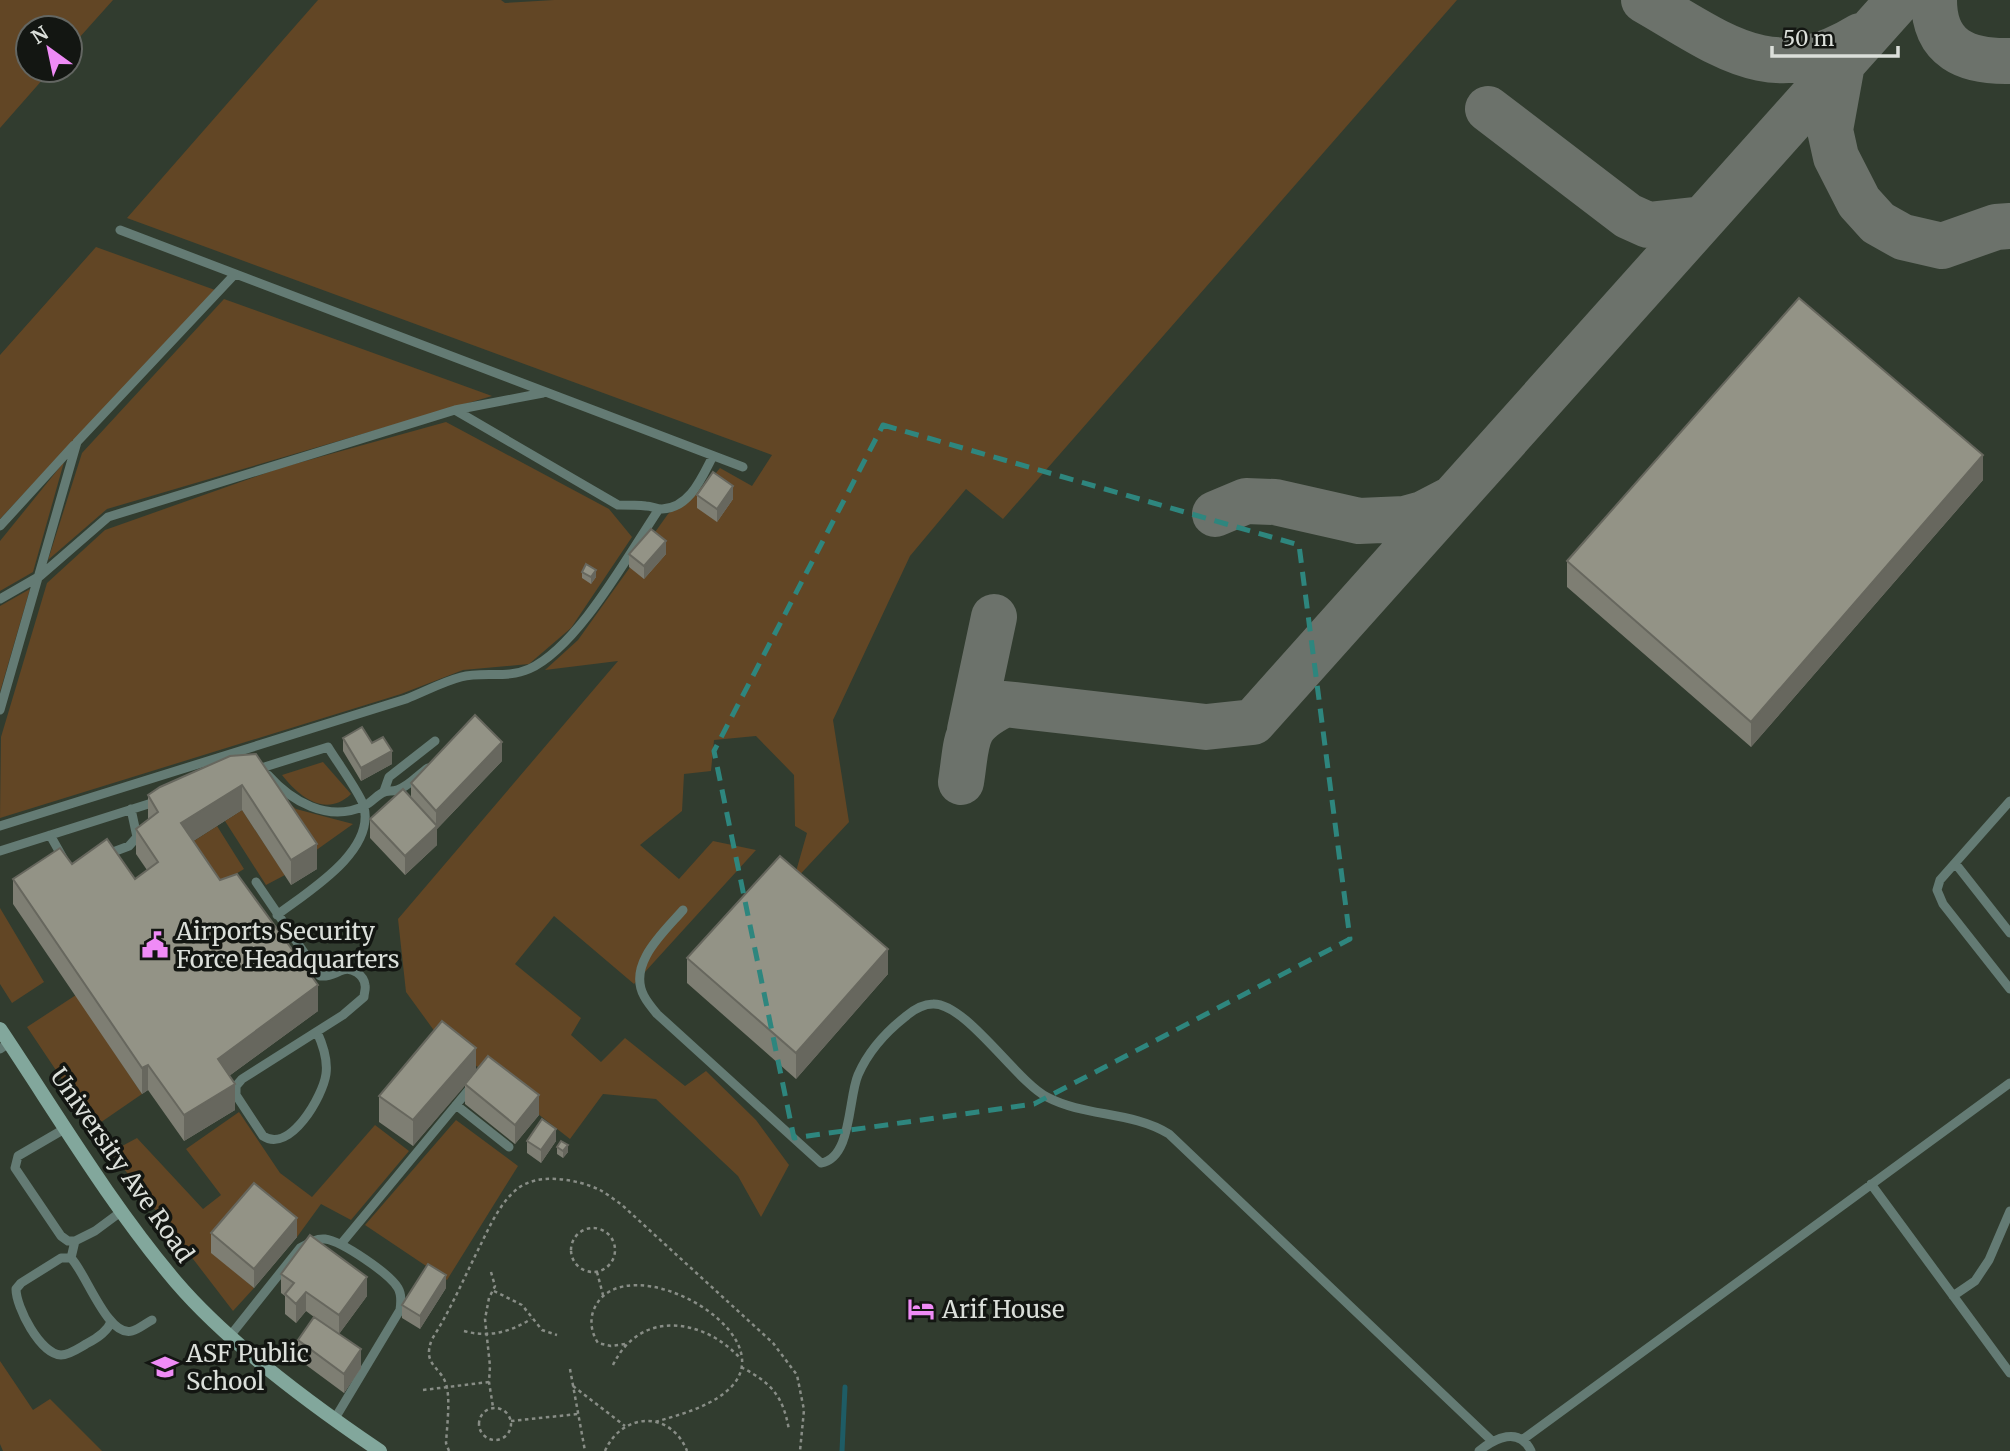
<svg xmlns="http://www.w3.org/2000/svg" width="2010" height="1451" font-family="Merriweather,serif">
<style>
.built{fill:#313c2f;fill-rule:evenodd}
.green{fill:#624625}
.lines{fill:none;stroke-linecap:round;stroke-linejoin:round}
.stream{stroke:#1e5c65;stroke-width:5}
.taxiway{stroke:#6c726b;stroke-width:46}
.path{stroke:#888d86;stroke-width:2.5;stroke-dasharray:3.5 3.5;stroke-linecap:butt}
.lane{stroke:#647b74;stroke-width:9}
.secondary{stroke:#82a79c;stroke-width:14}
.wall{fill:#7e7e73}
.shaded-wall{fill:#67675e}
.building{fill:#939386;stroke:#67675e;stroke-width:2}
.marked{fill:none;stroke:#2e867e;stroke-width:5;stroke-dasharray:14 9;stroke-linejoin:round}
.labels{text-anchor:middle;dominant-baseline:central;stroke-width:7;stroke-linejoin:round;paint-order:stroke}
.poi-label{font-size:24px;fill:#dbdfda;stroke:#131612;text-anchor:start}
.street-label{font-size:24px;fill:#dbdfda;stroke:#131612}
</style>
<rect width="100%" height="100%" fill="#282f26"/>
<path class="built" d="M0 0H2010V1451H0ZM28 28H70V70H28Z"/>
<path class="green" d="M0 0H113L70 48V28H28V70H51L0 128Z
M318 0H501L505 3 554 0H1457L1003 519 966 489 910 556 833 720 849 822 793 882 807 833 795 826 794 775 756 736 714 740 711 771 684 774 682 811 640 845 679 879 713 841 756 850 634 984 554 916 515 964 581 1018 571 1035 601 1062 625 1038 685 1086 706 1071 756 1120 789 1165 761 1217 738 1176 656 1099 603 1094 570 1139 438 1036 406 992 398 919 618 661 545 670 578 640 668 514 711 479 720 468 752 486 772 455 127 218Z
M96 247 215 290 0 519V355Z
M224 299 492 396 107 509 48 560 82 453Z
M446 422 609 509 632 537 571 628 529 664 463 670 401 694 0 818 1 737 47 583 105 530 280 468Z
M64 462 33 572 0 591V541Z
M30 589 0 692V606Z
M323 762 351 794C326 818 299 797 282 775Z
M266 784 296 809 353 824 308 856Z
M242 810 285 875 266 885 225 821Z
M217 826 244 869 214 887 186 846Z
M0 908 44 982 12 1003 0 984Z
M76 995 142 1094 94 1127 27 1027Z
M239 1112 280 1173 312 1197 375 1125 409 1151 351 1220 321 1204 297 1237 255 1202 212 1252 254 1288 233 1311 111 1152 137 1138 203 1209 221 1195 186 1149Z
M456 1120 518 1166 447 1280 365 1225Z
M0 1361 33 1410 50 1399 102 1451H3L0 1444Z"/>
<g class="lines">
<path class="stream" d="M842 1451 845 1387"/>
<path class="taxiway" d="M1644 0C1721 44 1772 90 1860 36
M1934 0C1934 49 1966 62 2010 61
M1842 64 1830 130 1836 157 1859 202 1878 223 1903 237 1942 246 1996 227 2010 226
M1488 109 1628 216 1648 225 1703 219
M1215 514 1246 501 1275 502 1359 521 1405 519 1423 514 1450 500
M970 730 994 617
M961 782C968 738 962 725 1005 704L1206 727 1253 722 1899 0"/>
<path class="path" d="M571 1250a22 22 0 1 1 44 0a22 22 0 1 1-44 0Z
M491 1272 495 1286 489 1298 485 1319 490 1366 489 1382 493 1407
M597 1272 603 1295
M494 1291 522 1305 542 1330 557 1335
M464 1331C489 1338 510 1332 531 1319
M625 1344 611 1346 598 1343C591 1332 589 1319 595 1307 626 1245 781 1329 733 1385 714 1406 682 1414 655 1422
M613 1365C640 1309 703 1318 740 1358
M741 1367C771 1383 783 1395 789 1430
M570 1369 585 1451
M573 1386 625 1426
M423 1390 489 1382
M479 1424a16 16 0 1 1 32 0a16 16 0 1 1-32 0Z
M511 1421 578 1414
M449 1451 446 1443C447 1427 450 1402 447 1388 443 1366 421 1367 432 1339 450 1311 464 1278 479 1248 489 1228 499 1204 517 1189 538 1172 577 1179 600 1190 607 1194 615 1200 622 1205L773 1343 797 1375 804 1410 800 1451
M605 1451C622 1412 671 1410 687 1451"/>
<path class="lane" d="M120 230 743 467
M455 410 543 393
M0 526 74 445
M0 599 40 576 108 517 455 410 618 505C627 505 637 505 646 506 652 506 656 509 662 509 690 508 702 477 713 456
M0 710 77 442 235 274
M255 770 328 747C335 759 362 796 364 807 375 852 307 892 277 915
M268 775C291 801 328 823 364 806 371 803 375 797 382 793 387 790 392 792 397 790 408 787 419 774 428 768
M384 791 389 777 435 741
M2010 801 1940 880 1937 890 1943 904 2010 989
M0 826 406 699C424 692 442 682 461 677 483 671 507 679 529 669 578 647 628 555 659 509
M50 835 63 858
M0 851 158 801
M105 855 129 846 137 837 131 809
M1955 863 2010 933
M256 882 320 976C331 977 334 973 343 970 352 967 364 975 365 985 366 989 364 993 364 997L343 1015 242 1079 236 1086V1095L263 1136C290 1154 323 1096 326 1074 328 1059 323 1045 317 1032
M683 910C664 932 627 964 644 996 647 1002 652 1008 657 1014L821 1163C852 1158 848 1098 858 1075 868 1052 886 1032 905 1017 913 1010 922 1004 933 1004 966 1003 1016 1081 1047 1097 1085 1117 1132 1111 1169 1134L1492 1441
M0 1049 9 1043
M456 1105 509 1147
M66 1128 18 1156 15 1168 61 1236 68 1241H75L95 1231 122 1211
M1871 1184 2010 1373
M75 1241 71 1258C86 1273 108 1338 132 1331 139 1329 146 1323 152 1320
M341 1244 471 1087
M71 1258H61L21 1283 16 1289C16 1307 40 1354 61 1355 69 1355 79 1348 86 1344 96 1339 107 1332 111 1322
M1953 1296 1975 1281 1989 1260 2010 1211
M230 1336 300 1248C307 1244 316 1238 325 1239 342 1241 390 1274 398 1288 402 1295 401 1303 400 1310L334 1420
M1522 1440 2010 1083
M1479 1451C1495 1438 1519 1426 1531 1451"/>
<path class="secondary" d="M0 1029C57 1114 110 1204 176 1282 230 1345 312 1405 380 1451"/>
</g>
<path class="wall" d="M1983 480 1751 747 1567 587V561Z
M697 495 733 499 717 522 697 508Z
M629 554H666L644 579 629 567Z
M582 572 596 577 591 584 582 578Z
M343 738 372 743 392 764 361 781 343 751Z
M230 756 317 869 291 885 242 810 193 841 220 880 318 1011 229 1076 235 1110 184 1141 148 1090 142 1094 13 904V879L72 864 135 879 147 870 136 854V829L148 819V795Z
M502 761 437 829V845L405 875 370 838V819L411 797V783Z
M687 958 888 974 796 1079 687 983Z
M476 1071 539 1115 515 1144 465 1104V1085L413 1146 379 1122V1096Z
M527 1141H556L541 1163 527 1153Z
M557 1147 568 1152 563 1158 557 1154Z
M211 1233 297 1237 254 1288 211 1253Z
M281 1274 367 1296 339 1334 361 1368 344 1393 298 1359V1340L314 1317 306 1311 296 1323 285 1314V1296L281 1293Z
M446 1288 420 1329 402 1318V1305Z"/>
<path class="shaded-wall" d="M1983 455V480L1751 747V722Z
M733 486V499L717 522V509Z
M666 541V554L644 579V566Z
M596 570V577L591 584V577Z
M502 742V761L437 829V845L405 875V856L436 827V811Z
M392 751V764L361 781V768Z
M242 785V810L181 849V823Z
M317 844V869L291 885V860Z
M888 949V974L796 1079V1053Z
M318 985V1011L218 1084V1059Z
M476 1048V1073L413 1146V1120Z
M148 1065V1090L142 1094V1068Z
M235 1084V1110L184 1141V1115Z
M539 1095V1115L515 1144V1125Z
M556 1129V1141L541 1163V1150Z
M568 1145V1152L563 1158V1151Z
M297 1218V1237L254 1288V1269Z
M446 1275V1288L420 1329V1316Z
M367 1277V1296L339 1334V1315Z
M306 1292V1311L296 1323V1304Z
M361 1349V1368L344 1393V1374Z"/>
<path class="building" d="M1799 298 1983 455 1751 722 1567 561Z
M713 472 733 486 717 509 697 495Z
M651 529 666 541 644 566 629 554Z
M586 564 596 570 591 577 582 572Z
M475 715 502 742 436 811 411 783Z
M362 727 372 743 383 737 392 751 361 768 343 738Z
M256 754 317 844 291 860 242 785 181 823 220 880 237 874 318 985 218 1059 235 1084 184 1115 148 1065 142 1068 13 879 60 848 72 864 107 839 135 879 158 862 136 829 158 812 148 795 160 787 230 756Z
M403 789 437 826 405 856 370 819Z
M780 856 888 949 796 1053 687 958Z
M442 1021 476 1048 413 1120 379 1096Z
M488 1056 539 1095 515 1125 465 1084Z
M542 1119 556 1129 541 1150 527 1141Z
M561 1141 568 1145 563 1151 557 1147Z
M254 1183 297 1218 254 1269 211 1233Z
M310 1235 367 1277 339 1315 306 1292 296 1304 285 1294 294 1283 281 1274Z
M428 1264 446 1275 420 1316 402 1305Z
M314 1317 361 1349 344 1374 298 1340Z"/>
<path class="marked" d="M883 425 1299 545 1350 939 1034 1104 794 1138 714 751Z"/>
<defs>
<g id="civic-bare" transform="scale(2.1)"><path d="M-.6-6.5H3V-4.5H.6V-3L4-1V1h2V6H-6V1h2V-1L-.6-3ZM-1.2 2.5V6h2.4V2.5Z" fill="#ef8bf6" stroke="#131612" stroke-width="2.5" paint-order="stroke"/></g>
<g id="hotel-bare" transform="scale(2.1)"><path d="M-6-4.5h1.5V1H6V5H4.5V3h-9V5H-6ZM-4 0a1.8 1.8 0 1 1 3.6 0ZM.5 0V-2.5h3Q6-2.5 6 0Z" fill="#ef8bf6" stroke="#131612" stroke-width="2.5" paint-order="stroke"/></g>
<g id="school-bare" transform="scale(2.1)"><path d="M0-5L7-2L0 1L-7-2ZM-4 1L0 2.5L4 1V4Q0 6-4 4Z" fill="#ef8bf6" stroke="#131612" stroke-width="2.5" paint-order="stroke"/></g>
</defs>
<g fill-rule="evenodd">
<use href="#civic-bare" x="155" y="945"/>
<use href="#hotel-bare" x="921" y="1309"/>
<use href="#school-bare" x="165" y="1367"/>
</g>
<g class="labels">
<g class="poi-label">
<text x="176" y="931">Airports Security<tspan x="176" dy="28">Force Headquarters</tspan></text>
<text x="942" y="1309">Arif House</text>
<text x="186" y="1353">ASF Public<tspan x="186" dy="28">School</tspan></text>
</g>
<g class="street-label">
<text transform="translate(122 1165) rotate(55)">University Ave Road</text>
</g>
</g>
<g transform="translate(49 49) rotate(327)"><circle r="33" fill="#131612" stroke="#636662" stroke-width="2"/>
<path d="M0-5L12 26L0 18L-12 26Z" fill="#ef8bf6"/>
<text y="-10" font-size="19" font-weight="bold" text-anchor="middle" fill="#dbdfda">N</text>
</g>
<path d="M1772 46v10h126v-10" fill="none" stroke="#dbdfda" stroke-width="3.5"/>
<text x="1783" y="46" font-size="21" fill="#dbdfda" stroke="#131612" stroke-width="5" paint-order="stroke">50 m</text>
</svg>
